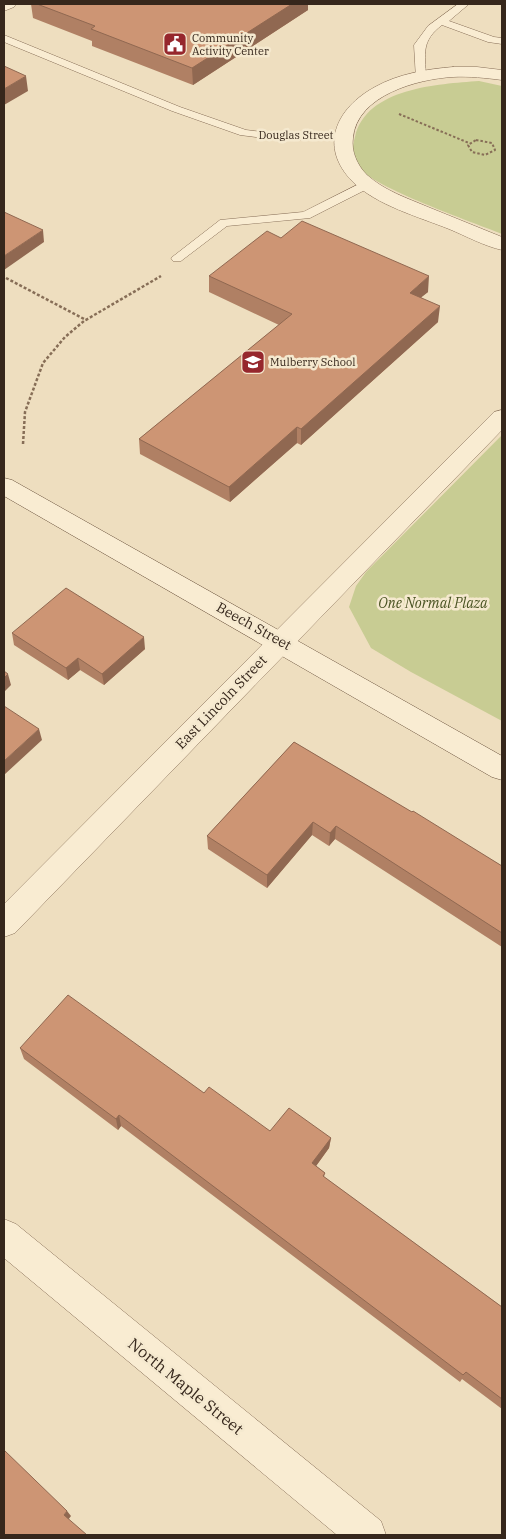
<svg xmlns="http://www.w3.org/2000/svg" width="506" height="1539" font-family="'IBM Plex Serif',serif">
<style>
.green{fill:#c8cc93}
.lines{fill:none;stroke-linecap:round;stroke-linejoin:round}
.service-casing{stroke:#876e57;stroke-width:1}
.minor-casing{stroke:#876e57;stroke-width:1}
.secondary-casing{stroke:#68503b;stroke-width:1}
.path-far1{stroke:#876e57;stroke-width:2;stroke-dasharray:2.5 2;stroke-linecap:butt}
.path{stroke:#876e57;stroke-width:2.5;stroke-dasharray:3 2;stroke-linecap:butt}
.service{fill:#f9ecd2;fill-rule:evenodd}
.minor{fill:#f9ecd2;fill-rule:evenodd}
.secondary{fill:#f9ecd2;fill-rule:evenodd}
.wall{fill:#b08064}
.shaded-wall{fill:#906851}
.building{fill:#cd9574;stroke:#906851}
.labels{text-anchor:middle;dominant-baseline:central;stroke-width:5;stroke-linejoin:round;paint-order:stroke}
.far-poi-label{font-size:11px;fill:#36271c;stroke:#f5e9cf;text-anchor:start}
.far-street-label{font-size:11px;fill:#36271c;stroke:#f5e9cf}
.park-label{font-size:14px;font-style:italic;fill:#495322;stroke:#f5e9cf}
.street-label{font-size:14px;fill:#36271c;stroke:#f5e9cf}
.near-street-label{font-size:16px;fill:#36271c;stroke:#f5e9cf}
</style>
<rect width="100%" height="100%" fill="#eedebf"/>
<path class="green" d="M479 81 502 86V234C473 222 373 188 357 166 352 158 352 146 355 137 366 88 438 84 479 81Z
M502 435V721L411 672 371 648 349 607 356 586 366 572Z"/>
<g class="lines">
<g class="service-casing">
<path id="service" d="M458 4H469L449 21 494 37 502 38V44L488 42 442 25C421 41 425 53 426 77L424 79H416L414 45 428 26Z
M4 35 180 107 246 130 279 134 341 133 347 136 341 139 279 140 240 135 172 111 4 42Z
M365 181 371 185 369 188 310 218 227 226 181 261H173L171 258 220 220 303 212Z"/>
</g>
<g class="minor-casing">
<path id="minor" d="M4 4H16L14 7 4 11Z
M453 67H477L502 70V80C486 78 469 76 453 77 418 79 357 95 353 138 351 151 357 165 367 175 385 191 407 198 428 207 453 217 477 227 502 237V250C484 246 466 236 449 229 419 217 376 205 353 182 318 147 336 108 375 87 398 74 427 69 453 67Z
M502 410V430L15 933 4 937V904L494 412Z
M4 1219 16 1224 381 1521 386 1535H337L4 1258Z"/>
</g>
<g class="secondary-casing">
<path id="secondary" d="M4 478 12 480 502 756V780L492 777 4 496Z"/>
</g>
<path class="path-far1" d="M399 114 469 143
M476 140 492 143 495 150 485 155 472 152 468 145Z"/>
<path class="path" d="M6 278 86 320
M23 444 25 412 43 363 65 337 84 321 161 276"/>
<use href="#service" class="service"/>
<use href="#minor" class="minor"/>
<use href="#secondary" class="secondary"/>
</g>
<path class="wall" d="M31 4H308V10L193 85 92 46V41L33 18Z
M281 238 428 292 421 297 438 322 301 445 297 443 230 502 140 454 139 439 279 325 209 292V276Z
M12 633 145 649 104 685 80 670 68 680 14 645Z
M294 742 502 866V947L335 839 329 846 312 835 267 888 208 849 207 836Z
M20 1048 204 1093 270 1131 331 1138 329 1148 316 1166 325 1173 324 1177 502 1307V1409L462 1379 460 1382 121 1126 118 1130 24 1059Z"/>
<path class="shaded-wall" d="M292 4H308V10L193 85 192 68Z
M26 76 28 91 4 105V89Z
M43 230 44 242 4 270V256Z
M429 276 428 292 408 308 410 293Z
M440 306 438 322 301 445V429Z
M297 427V443L230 502 229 487Z
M144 637 145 649 104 685 102 674Z
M78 658 80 670 68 680 66 668Z
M8 674 11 685 4 692V678Z
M39 729 42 740 4 775V761Z
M313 822 312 835 267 888V875Z
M336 826 335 839 329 846 330 833Z
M119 1115 121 1126 118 1130 116 1119Z
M331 1138 329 1148 311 1173 312 1163Z
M67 1511 71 1516 68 1520 64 1515Z"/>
<path class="building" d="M37 4H292L192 68 91 29 95 26Z
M4 66 26 76 4 89Z
M4 212 43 230 4 256Z
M302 221 429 276 410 293 440 306 301 429 297 427 229 487 139 439 292 314 209 276 267 231 281 238Z
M66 588 144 637 102 674 78 658 66 668 12 633Z
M4 671 8 674 4 678Z
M4 706 39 729 4 761Z
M294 742 412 812 413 811 502 866V933L336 826 330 833 313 822 267 875 207 836Z
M68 995 204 1093 209 1087 270 1131 289 1108 331 1138 312 1163 325 1173 323 1176 502 1307V1399L466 1372 463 1375 119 1115 116 1119 20 1048Z
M4 1450 67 1511 64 1515 87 1535H4Z"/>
<defs>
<g id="civic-square" transform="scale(1.25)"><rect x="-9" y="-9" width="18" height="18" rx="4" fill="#96272d" stroke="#f5e9cf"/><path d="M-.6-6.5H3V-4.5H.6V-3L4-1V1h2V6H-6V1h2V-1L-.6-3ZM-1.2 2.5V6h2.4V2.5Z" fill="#fff"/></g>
<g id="school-square" transform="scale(1.25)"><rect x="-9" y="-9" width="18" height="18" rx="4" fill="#96272d" stroke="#f5e9cf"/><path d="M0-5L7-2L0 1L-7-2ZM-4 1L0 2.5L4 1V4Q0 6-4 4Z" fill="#fff"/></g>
</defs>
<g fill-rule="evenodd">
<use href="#civic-square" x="175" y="44"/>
<use href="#school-square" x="253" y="362"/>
</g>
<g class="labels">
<g class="far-poi-label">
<text x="192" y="38">Community<tspan x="192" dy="13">Activity Center</tspan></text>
<text x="270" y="362">Mulberry School</text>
</g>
<g class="far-street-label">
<text x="296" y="135">Douglas Street</text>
</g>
<g class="park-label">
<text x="433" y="603">One Normal Plaza</text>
</g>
<g class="street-label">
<text transform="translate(254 626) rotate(29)">Beech Street</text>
<text transform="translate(221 702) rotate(-46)">East Lincoln Street</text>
</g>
<g class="near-street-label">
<text transform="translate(186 1386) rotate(39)">North Maple Street</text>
</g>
</g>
<rect width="506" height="1539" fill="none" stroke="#36271c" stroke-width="10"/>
</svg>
